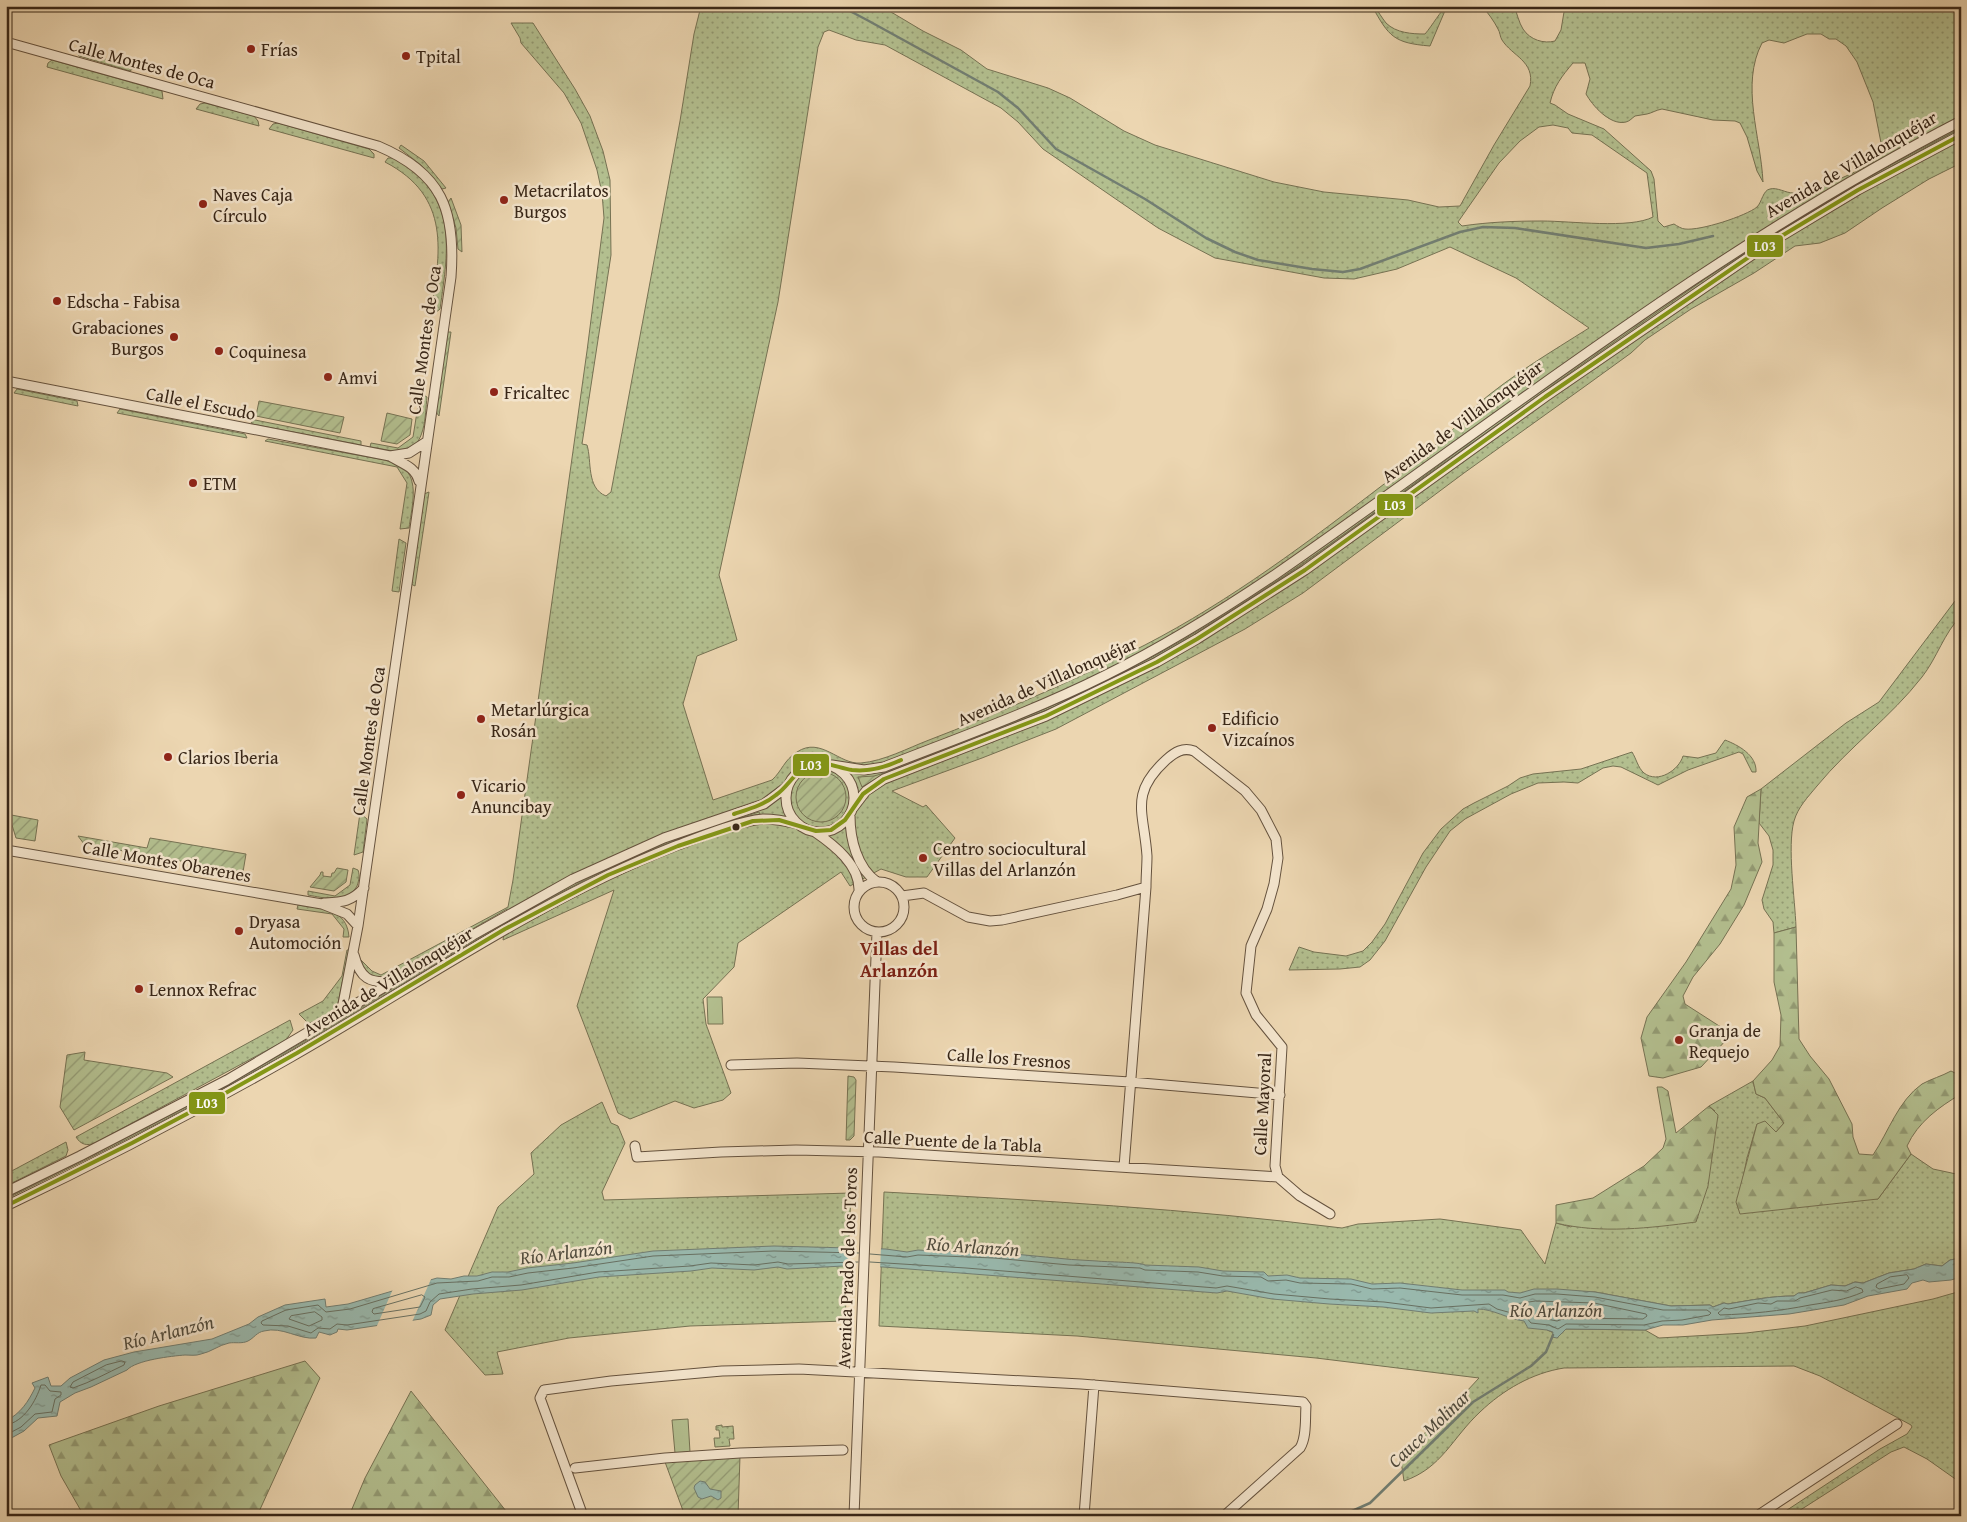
<svg xmlns="http://www.w3.org/2000/svg" width="1967" height="1522" font-family="'Gentium Book Plus',serif">
<style>
.grass{fill:url(#grass-dots);stroke:#767253;fill-rule:evenodd}
.forest{fill:url(#forest-firs);stroke:#767253}
.garden{fill:url(#garden-furrows);stroke:#767253}
.pitch{fill:#b3bf8f;stroke:#767253}
.water{fill:url(#water-ripples);stroke:#727e72}
.pier{fill:#ecd6b1}
.lines{fill:none;stroke-linecap:round;stroke-linejoin:round}
.shore{stroke:#687062;stroke-width:1}
.stream{stroke:#727e72;stroke-width:2.5}
.minor-casing{stroke:#65523e;stroke-width:11}
.minor{stroke:#f3e4cc;stroke-width:9}
.bus-1-casing{stroke:#f3e4cc;stroke-width:8}
.bus-1{stroke:#849716;stroke-width:4}
.poi-dot{fill:#8f2418;stroke:#f3e4cc;stroke-width:2}
.bus-dot{fill:#382617;stroke:#f3e4cc;stroke-width:2}
.labels{text-anchor:middle;dominant-baseline:central;stroke-width:5;stroke-linejoin:round;paint-order:stroke}
.poi-label{font-size:18px;fill:#382617;stroke:#f3e4cc;text-anchor:start}
.street-label{font-size:18px;fill:#382617;stroke:#f3e4cc}
.neighbourhood-label{font-size:19px;font-weight:bold;fill:#7a1f14;stroke:#f3e4cc}
.water-label{font-size:19px;font-style:italic;fill:#504b3d;stroke:#f3e4cc}
.line-badge{stroke:#f3e4cc;stroke-width:2}
.badge-label{font-size:14px;text-anchor:middle;font-weight:bold;fill:#fff}
</style>
<defs>
<pattern id="grass-dots" width="8" height="8" patternUnits="userSpaceOnUse" patternTransform="scale(1.25)"><rect width="8" height="8" fill="#b3bf8f"/><path d="M2 2h.1M6 6h.1" fill="none" stroke="#939b74" stroke-width="1.8" stroke-linecap="round"/></pattern>
<pattern id="forest-firs" width="22" height="20" patternUnits="userSpaceOnUse" patternTransform="scale(1.25)"><rect width="22" height="20" fill="#b3bf8f"/><path d="M5 1l3.5 6h-7zM16 11l3.5 6h-7z" fill="#939b74"/></pattern>
<pattern id="garden-furrows" width="10" height="10" patternUnits="userSpaceOnUse" patternTransform="scale(1.25)"><rect width="10" height="10" fill="#b3bf8f"/><path d="M-1 1l2-2M0 10L10 0M9 11l2-2" fill="none" stroke="#939b74"/></pattern>
<pattern id="water-ripples" width="26" height="14" patternUnits="userSpaceOnUse" patternTransform="scale(1.25)"><rect width="26" height="14" fill="#99b9ae"/><path d="M2 4q2-2 4 0t4 0M15 11q2-2 4 0t4 0" fill="none" stroke="#7e968d"/></pattern>
</defs>
<rect width="100%" height="100%" fill="#ecd6b1"/>
<filter id="stains"><feTurbulence type="fractalNoise" baseFrequency=".004" numOctaves="4"/><feColorMatrix values="0 0 0 0 .2 0 0 0 0 .09 0 0 0 0 .02 0 0 0 .5 -.17"/></filter>
<radialGradient id="worn" r=".72"><stop offset=".6" stop-color="#630" stop-opacity="0"/><stop offset="1" stop-color="#630" stop-opacity=".3"/></radialGradient>
<path class="grass" d="M701 6H881L923 31 961 50 987 69 1048 88 1070 98 1124 131 1155 145 1274 182 1324 192 1408 200 1439 207 1460 206 1494 145 1530 86C1535 61 1512 56 1502 40 1500 37 1500 32 1498 29 1494 21 1488 13 1482 6H1514C1517 13 1519 23 1523 29 1530 40 1544 44 1555 41L1561 30 1565 6H1961V163L1929 179 1882 208 1845 233 1820 243 1795 246 1754 273 1691 309 1645 340 1631 353 1584 387 1464 473 1303 593 1245 629 1056 729 982 758 892 791 923 807 926 805 955 838 927 877H906L881 869 850 886 841 872 738 943 734 967 703 999 706 1024 731 1093 723 1100 694 1108 675 1101 630 1119 618 1113 577 1006 614 890 503 940 507 909 384 980C368 976 365 975 359 958L372 971 381 975 508 907 513 880 587 351 604 218 602 193 597 170 581 123 564 93 521 43 520 38 511 23H533L575 89 590 116 603 151 610 180 611 255 582 444 587 445C592 461 586 488 606 496L611 492 680 121 694 34ZM829 30 856 40 885 45 1001 108 1018 122 1043 149 1158 228 1215 258 1324 278 1354 279 1397 269 1450 247 1516 278 1589 328C1551 352 1512 375 1478 404 1466 415 1456 427 1444 438 1421 458 1395 475 1371 494 1295 552 1215 611 1129 653 1063 685 997 714 929 740 908 748 884 761 861 763 839 765 821 736 797 752 784 760 782 771 772 780L713 800 683 704 697 656 737 640 719 575 778 302 818 47 824 32ZM1807 34H1821L1829 39H1836L1846 46 1857 62 1873 102 1883 153C1872 168 1812 192 1793 193 1786 193 1777 187 1770 189 1763 190 1762 202 1757 207 1746 216 1700 231 1685 229 1682 229 1677 226 1674 224L1664 227 1658 221 1654 179 1651 171 1604 129 1568 114 1555 105 1550 103C1554 86 1562 76 1573 63H1585L1590 79 1586 94C1592 105 1610 126 1626 122 1630 121 1632 118 1635 116 1639 115 1643 115 1647 114 1652 113 1656 110 1662 109L1713 120 1735 121 1740 123 1747 137 1757 171 1763 182C1761 137 1740 85 1762 43L1769 40 1784 43ZM1553 125 1568 128 1572 133 1592 135 1647 173 1653 217C1630 229 1571 221 1542 221 1515 221 1489 222 1462 226L1458 222 1499 163 1520 141 1539 127Z
M1372 6H1374C1378 11 1382 18 1386 23 1396 33 1412 34 1425 34 1432 26 1441 10 1447 6L1430 46C1394 43 1389 37 1372 6Z
M52 60 162 91 163 99 47 67 48 63Z
M205 103 254 116 258 121 259 126 196 109 200 104Z
M278 123 369 149 374 154V158L269 129 273 124Z
M401 145 424 161 446 188 442 189 421 165 399 148Z
M388 158H394C458 195 449 246 440 309L434 314H431C440 252 452 197 385 162Z
M17 389 77 401 78 406 14 393Z
M420 393 427 397C425 415 426 449 402 451 392 452 380 448 370 447L371 443 398 448 413 437Z
M120 409 245 434 247 438 117 413Z
M250 419 361 441V445L252 424Z
M268 439 385 460C392 463 400 465 406 470 419 484 411 511 409 528L400 529 407 483 397 467 265 441Z
M429 492 415 586 411 584 424 494Z
M399 539 406 543 399 592 392 591Z
M1961 593V616C1944 633 1937 658 1922 677 1891 717 1849 747 1817 786 1808 797 1798 807 1794 821 1787 847 1795 899 1796 927L1774 933 1773 922 1764 909 1762 900 1773 865V850L1769 836 1759 823 1761 789 1846 723 1879 702Z
M1725 740C1738 745 1757 755 1756 772H1752L1743 754 1739 752 1688 770 1658 785 1621 767 1613 766 1603 768 1578 783 1564 782 1538 783 1511 794 1465 819 1450 831 1426 867 1385 941 1370 960 1360 967 1340 969 1289 970 1299 947 1314 952 1346 956 1363 951 1372 942 1385 924 1423 853 1441 829 1463 809 1474 803 1508 786 1520 778 1533 774 1581 769 1632 752C1636 758 1638 768 1644 773 1658 784 1679 770 1683 756L1698 758 1716 753Z
M360 813 367 819 363 852 354 855Z
M353 868 358 870C360 876 359 880 357 886 347 904 324 898 308 895V891L335 896 350 885Z
M298 905C321 909 347 908 349 937H343L344 929 332 914 297 909Z
M347 950H349L338 1003C333 1015 321 1021 308 1023L299 1014 323 1001 342 976Z
M290 1020 293 1030 286 1040 95 1143C87 1146 81 1145 76 1137Z
M1753 1081 1756 1094 1765 1098 1784 1123 1776 1132 1770 1127 1757 1124 1747 1158 1742 1183 1878 1199 1911 1154 1933 1169 1961 1175V1258L1950 1260 1942 1266 1926 1264 1914 1269 1889 1273 1863 1283 1855 1282 1845 1286 1831 1285 1804 1293H1799L1794 1296C1772 1296 1751 1300 1728 1304L1724 1303 1713 1307 1710 1305 1671 1306 1595 1292 1543 1290 1547 1330 1554 1333 1557 1338 1566 1329 1645 1330 1659 1338 1746 1333 1805 1326 1933 1299 1961 1291V1483L1927 1459 1904 1447 1891 1452 1791 1516H1778L1880 1449 1907 1434 1912 1427 1911 1425 1820 1376 1794 1366 1564 1368C1532 1373 1503 1390 1480 1412 1452 1438 1442 1468 1404 1481L1401 1461 1412 1444 1441 1419 1479 1378 1316 1358 1077 1336 879 1326 884 1192C1037 1200 1190 1209 1342 1228L1358 1224 1440 1219 1521 1230 1545 1264 1556 1223 1571 1227 1715 1111 1709 1106Z
M602 1102 611 1123 618 1126 625 1143 602 1192 604 1200 851 1193 845 1321 690 1326 569 1338 497 1352 503 1374 485 1375 445 1330 498 1207 534 1174 531 1153 561 1125Z
M66 1142 68 1150 66 1156 6 1186V1174Z
M722 1425V1427L733 1426 734 1439H729L730 1446 715 1447 714 1438H720L719 1430H716V1426Z"/>
<path class="forest" d="M1761 789 1758 843 1762 862 1744 905 1720 944 1693 977 1683 996 1685 1004 1727 1031 1729 1037 1701 1067 1663 1078 1649 1076 1641 1038 1647 1017 1686 962 1731 889 1736 865 1734 827 1747 797Z
M1796 927 1799 1039 1810 1056 1829 1079 1852 1124 1853 1137 1859 1154 1873 1155C1889 1131 1898 1101 1922 1084 1931 1079 1942 1076 1951 1071L1961 1076V1094C1939 1107 1918 1122 1907 1146L1911 1154 1878 1199 1740 1214 1736 1202 1757 1124 1765 1121 1776 1132 1784 1123 1765 1098 1756 1094 1753 1081 1772 1060 1780 1046 1781 1015 1774 982V933Z
M1657 1087H1662L1668 1091 1676 1133 1709 1106 1718 1115 1708 1186 1696 1222C1650 1228 1601 1234 1556 1223V1205L1593 1198 1644 1166 1663 1148 1666 1139Z
M305 1361 320 1378 257 1516H84L61 1476 49 1445 159 1406Z
M411 1391 510 1516H349L365 1478Z"/>
<path class="garden" d="M75 51 135 67 130 71 79 56Z
M1961 128 1852 188 1778 232 1705 279 1578 367 1300 566 1197 633 1138 667 1061 704 879 777 862 787 858 777 874 776 888 772C988 733 1088 695 1181 641 1294 575 1398 495 1503 418 1649 312 1799 210 1961 128Z
M451 198 461 225 462 252 458 249 456 228 448 202Z
M447 332H451L439 416 436 412Z
M259 401 344 417 340 433 256 416Z
M387 413 412 419 410 435 397 444 381 441Z
M796 797a25 25 0 1 1 50 0a25 25 0 1 1-50 0Z
M759 812 760 814 750 816C695 833 641 852 589 878 494 925 404 985 312 1038 212 1097 110 1149 6 1199V1198C108 1148 210 1096 308 1039 401 986 491 923 588 877 644 850 701 830 759 812Z
M6 814 38 820 35 841 16 838 12 825 6 824Z
M78 836 147 848 150 838 246 854 243 872 84 844Z
M337 868 348 870 346 882 334 891 310 887 320 875 321 872H323V876L331 877 332 873H334Z
M85 1052 84 1060 167 1073 173 1077 74 1130 60 1107 67 1055Z
M848 1076 854 1077 856 1080 854 1136 850 1140H846Z
M740 1456 738 1516H685L665 1462Z"/>
<path class="pitch" d="M707 997H722L723 1024H708Z
M688 1419 690 1452 675 1453 672 1420Z"/>
<path class="water" d="M774 1246 886 1249 907 1252 918 1250C943 1252 969 1252 994 1253 1028 1254 1063 1260 1097 1261 1105 1262 1141 1262 1145 1265L1199 1267 1223 1271 1264 1272 1268 1276 1287 1275 1300 1278 1351 1279 1372 1284 1400 1283 1462 1290H1505L1508 1292 1520 1293 1534 1289H1557L1595 1292 1671 1306 1710 1305 1713 1307 1724 1303 1728 1304C1751 1300 1772 1296 1794 1296L1798 1293H1804L1831 1285 1845 1286 1855 1282 1863 1283 1889 1273 1914 1269 1926 1264 1942 1266 1950 1260 1961 1258V1277L1951 1280 1929 1282 1923 1280 1912 1283 1907 1289 1868 1296 1844 1305 1789 1314 1712 1320 1683 1325H1663L1645 1330 1566 1329 1557 1338 1552 1337 1553 1332 1547 1330 1528 1328 1524 1321C1508 1319 1493 1309 1478 1309V1313L1474 1311 1431 1313 1383 1307 1329 1304 1272 1299 1227 1291 1217 1293 883 1267 843 1266 787 1269 778 1267 754 1270 712 1268 691 1271 599 1277 522 1290 473 1294 440 1299 433 1305 431 1315 421 1319 347 1330 338 1329 337 1332 330 1335 319 1332 316 1338C299 1340 282 1326 264 1331 257 1332 254 1338 248 1341 242 1344 235 1342 229 1343 219 1345 211 1352 201 1354 196 1356 190 1355 185 1355 172 1356 136 1360 127 1370L91 1387 75 1393 60 1402 57 1416 38 1418 24 1431 6 1441V1421C21 1413 28 1402 35 1388L32 1383 48 1377 51 1386H61L70 1378 104 1360 134 1352 212 1339 249 1324 258 1317 285 1305 325 1299 326 1307 348 1304 437 1278 451 1279 464 1276H477L492 1272H508L527 1268 573 1263 653 1251Z
M700 1481 705 1482 710 1489 721 1491V1498L718 1500 711 1496 702 1499 698 1497 694 1488 695 1485Z"/>
<path class="pier" d="M849 1245 881 1247 880 1270 848 1269Z
M432 1277 412 1322 376 1328 393 1289Z"/>
<g class="lines">
<path class="shore" d="M858 1262 788 1264 778 1262 754 1265 711 1263 690 1266 598 1272 521 1285 472 1289 439 1294 430 1302 426 1311 420 1314 347 1325 337 1324 330 1329 318 1328 311 1333 288 1326 263 1325 261 1323 262 1321 286 1310 318 1305 326 1312 350 1309 437 1283 478 1281 492 1277H509L528 1273 573 1268 653 1256 774 1251 859 1253
M870 1262 966 1268 1216 1288 1227 1286 1274 1294 1330 1299 1384 1302 1431 1308 1489 1304 1497 1309 1526 1317 1531 1323 1549 1325 1558 1329 1566 1324 1644 1325 1662 1321 1682 1320 1709 1315 1711 1313 1707 1310H1663L1595 1297 1557 1294H1535L1520 1298 1503 1295H1462L1400 1288 1372 1289 1351 1284 1300 1283 1286 1280 1268 1281 1261 1277 1223 1276 1198 1272 1145 1270 1140 1268 1069 1265 994 1258 918 1255 907 1257 870 1254
M1907 1275 1909 1278 1904 1284 1879 1289 1876 1287 1877 1284 1890 1277Z
M1856 1287 1862 1289 1863 1292C1845 1300 1829 1302 1810 1305 1780 1311 1751 1314 1720 1315L1718 1313 1724 1308 1729 1309 1758 1303 1771 1304 1777 1301H1795L1800 1298 1832 1290 1846 1291Z
M422 1295 425 1297 420 1307 374 1314 372 1312 373 1309Z
M1536 1301 1594 1303 1646 1314 1647 1316 1643 1319 1566 1318 1557 1321 1536 1317 1529 1311 1515 1307 1517 1304Z
M315 1312 322 1317V1320L309 1326 289 1319 291 1316Z
M122 1361 125 1362 124 1365C107 1373 91 1382 73 1388L70 1387 73 1382 106 1365Z
M6 1425C24 1422 36 1401 41 1385H45L50 1391 61 1392V1395L55 1399 52 1412 35 1414 21 1427 6 1435"/>
<path class="stream" d="M789 7 848 10 867 20 998 92 1018 108 1056 149 1145 199 1206 238 1235 252 1258 260 1312 269 1343 272 1360 269 1460 232 1483 227 1515 228 1646 248 1679 244 1713 236
M1341 1516 1370 1503 1473 1402 1531 1366 1546 1352 1553 1335"/>
<g class="minor-casing">
<path id="minor" d="M6 42 378 146C442 173 456 210 451 277L358 926 343 1004 338 1016
M6 381 390 456C402 464 415 466 419 481
M390 456 409 453 426 442
M786 798a34 34 0 1 1 68 0a34 34 0 1 1-68 0Z
M832 765 864 770 884 767C958 738 1034 711 1106 675 1165 646 1221 611 1276 574 1502 417 1714 248 1961 121
M853 808 866 791 884 779 1046 716 1157 662 1197 639 1305 570 1545 397 1765 246 1858 190 1961 135
M850 816C850 839 857 868 877 882
M815 832C834 845 860 865 859 891
M6 850 322 904 347 914 358 926
M854 907a25 25 0 1 1 50 0a25 25 0 1 1-50 0Z
M902 896 924 893 968 917 990 921 1002 920 1117 895 1146 887C1146 876 1147 866 1147 856 1144 812 1129 794 1166 760 1175 752 1183 747 1194 751L1245 791 1261 810 1276 839 1278 858 1274 884 1267 909 1251 946 1246 993 1256 1015 1282 1047 1275 1166 1278 1177 1300 1196 1330 1214
M324 903C342 902 351 902 364 888
M354 955C360 978 369 984 393 981
M731 1065 797 1063 894 1067 1130 1082 1280 1095
M635 1146 637 1157 721 1152 796 1150 879 1152 1278 1177
M1124 1167 1146 887
M6 1192 80 1156 227 1080 464 940 573 879 664 838 764 804 788 786
M6 1206C103 1160 198 1110 291 1057 417 985 538 900 673 847 697 838 738 821 763 819 775 819 786 821 798 824
M575 1468 665 1458 740 1453 843 1450
M583 1516 540 1398 544 1390 611 1381 722 1371 799 1369 1081 1384 1303 1402 1306 1406C1305 1418 1307 1437 1300 1448L1224 1516
M854 1516 877 932
M1084 1516 1094 1385
M1757 1516 1897 1424"/>
</g>
<use href="#minor" class="minor"/>
<g class="bus-1-casing">
<path id="bus-1" d="M734 814C749 809 764 805 776 795 789 786 795 770 811 765 825 760 838 768 852 770 869 772 886 767 901 760
M6 1206 132 1143 215 1099 297 1053 505 929 608 875 678 846 753 821 779 820 816 831 831 830 845 820 863 794 884 779 1046 716 1157 662 1197 639 1305 570 1545 397 1765 246 1858 190 1961 135"/>
</g>
<use href="#bus-1" class="bus-1"/>
</g>
<g class="poi-dot">
<circle cx="251" cy="49" r="5"/>
<circle cx="406" cy="56" r="5"/>
<circle cx="504" cy="200" r="5"/>
<circle cx="203" cy="204" r="5"/>
<circle cx="57" cy="301" r="5"/>
<circle cx="174" cy="337" r="5"/>
<circle cx="219" cy="351" r="5"/>
<circle cx="328" cy="377" r="5"/>
<circle cx="494" cy="392" r="5"/>
<circle cx="193" cy="483" r="5"/>
<circle cx="481" cy="719" r="5"/>
<circle cx="1212" cy="728" r="5"/>
<circle cx="168" cy="757" r="5"/>
<circle cx="461" cy="795" r="5"/>
<circle cx="923" cy="858" r="5"/>
<circle cx="239" cy="931" r="5"/>
<circle cx="139" cy="989" r="5"/>
<circle cx="1679" cy="1040" r="5"/>
</g>
<circle class="bus-dot" cx="736" cy="827" r="4.5"/>
<g class="labels">
<g class="poi-label">
<text x="261" y="49">Frías</text>
<text x="416" y="56">Tpital</text>
<text x="514" y="190">Metacrilatos<tspan x="514" dy="21">Burgos</tspan></text>
<text x="213" y="194">Naves Caja<tspan x="213" dy="21">Círculo</tspan></text>
<text x="67" y="301">Edscha - Fabisa</text>
<text x="164" y="327" text-anchor="end">Grabaciones<tspan x="164" dy="21">Burgos</tspan></text>
<text x="229" y="351">Coquinesa</text>
<text x="338" y="377">Amvi</text>
<text x="504" y="392">Fricaltec</text>
<text x="203" y="483">ETM</text>
<text x="491" y="709">Metarlúrgica<tspan x="491" dy="21">Rosán</tspan></text>
<text x="1222" y="718">Edificio<tspan x="1222" dy="21">Vizcaínos</tspan></text>
<text x="178" y="757">Clarios Iberia</text>
<text x="471" y="785">Vicario<tspan x="471" dy="21">Anuncibay</tspan></text>
<text x="933" y="848">Centro sociocultural<tspan x="933" dy="21">Villas del Arlanzón</tspan></text>
<text x="249" y="921">Dryasa<tspan x="249" dy="21">Automoción</tspan></text>
<text x="149" y="989">Lennox Refrac</text>
<text x="1689" y="1030">Granja de<tspan x="1689" dy="21">Requejo</tspan></text>
</g>
<g class="street-label">
<text transform="translate(142 63) rotate(15)">Calle Montes de Oca</text>
<text transform="translate(1851 164) rotate(-30)">Avenida de Villalonquéjar</text>
<text transform="translate(424 340) rotate(-82)">Calle Montes de Oca</text>
<text transform="translate(201 403) rotate(11)">Calle el Escudo</text>
<text transform="translate(1462 421) rotate(-36)">Avenida de Villalonquéjar</text>
<text transform="translate(1047 681) rotate(-24)">Avenida de Villalonquéjar</text>
<text transform="translate(368 741) rotate(-82)">Calle Montes de Oca</text>
<text transform="translate(167 861) rotate(10)">Calle Montes Obarenes</text>
<text transform="translate(388 981) rotate(-31)">Avenida de Villalonquéjar</text>
<text transform="translate(1009 1058) rotate(4)">Calle los Fresnos</text>
<text transform="translate(1262 1104) rotate(-87)">Calle Mayoral</text>
<text transform="translate(953 1141) rotate(3)">Calle Puente de la Tabla</text>
<text transform="translate(847 1268) rotate(-88)">Avenida Prado de los Toros</text>
</g>
<g class="neighbourhood-label">
<text x="899" y="948">Villas del<tspan x="899" dy="22">Arlanzón</tspan></text>
</g>
<g class="water-label">
<text transform="translate(973 1246) rotate(4)">Río Arlanzón</text>
<text transform="translate(566 1252) rotate(-7)">Río Arlanzón</text>
<text x="1556" y="1310">Río Arlanzón</text>
<text transform="translate(168 1332) rotate(-14)">Río Arlanzón</text>
<text transform="translate(1429 1428) rotate(-43)">Cauce Molinar</text>
</g>
</g>
<g class="line-badge">
<rect x="1746" y="234" width="38" height="24" rx="5" fill="#849716"/>
<rect x="1376" y="493" width="38" height="24" rx="5" fill="#849716"/>
<rect x="792" y="753" width="38" height="24" rx="5" fill="#849716"/>
<rect x="188" y="1091" width="38" height="24" rx="5" fill="#849716"/>
</g>
<g class="badge-label">
<text x="1765" y="251">L03</text>
<text x="1395" y="510">L03</text>
<text x="811" y="770">L03</text>
<text x="207" y="1108">L03</text>
</g>
<rect width="1967" height="1522" fill="none" stroke="#ecd6b1" stroke-width="25"/>
<rect x="8" y="8" width="1952" height="1507" fill="none" stroke="#382617" stroke-width="2.5"/>
<rect x="12" y="12" width="1942" height="1497" fill="none" stroke="#382617"/>
<rect width="100%" height="100%" filter="url(#stains)"/>
<rect width="100%" height="100%" fill="url(#worn)"/>
</svg>
